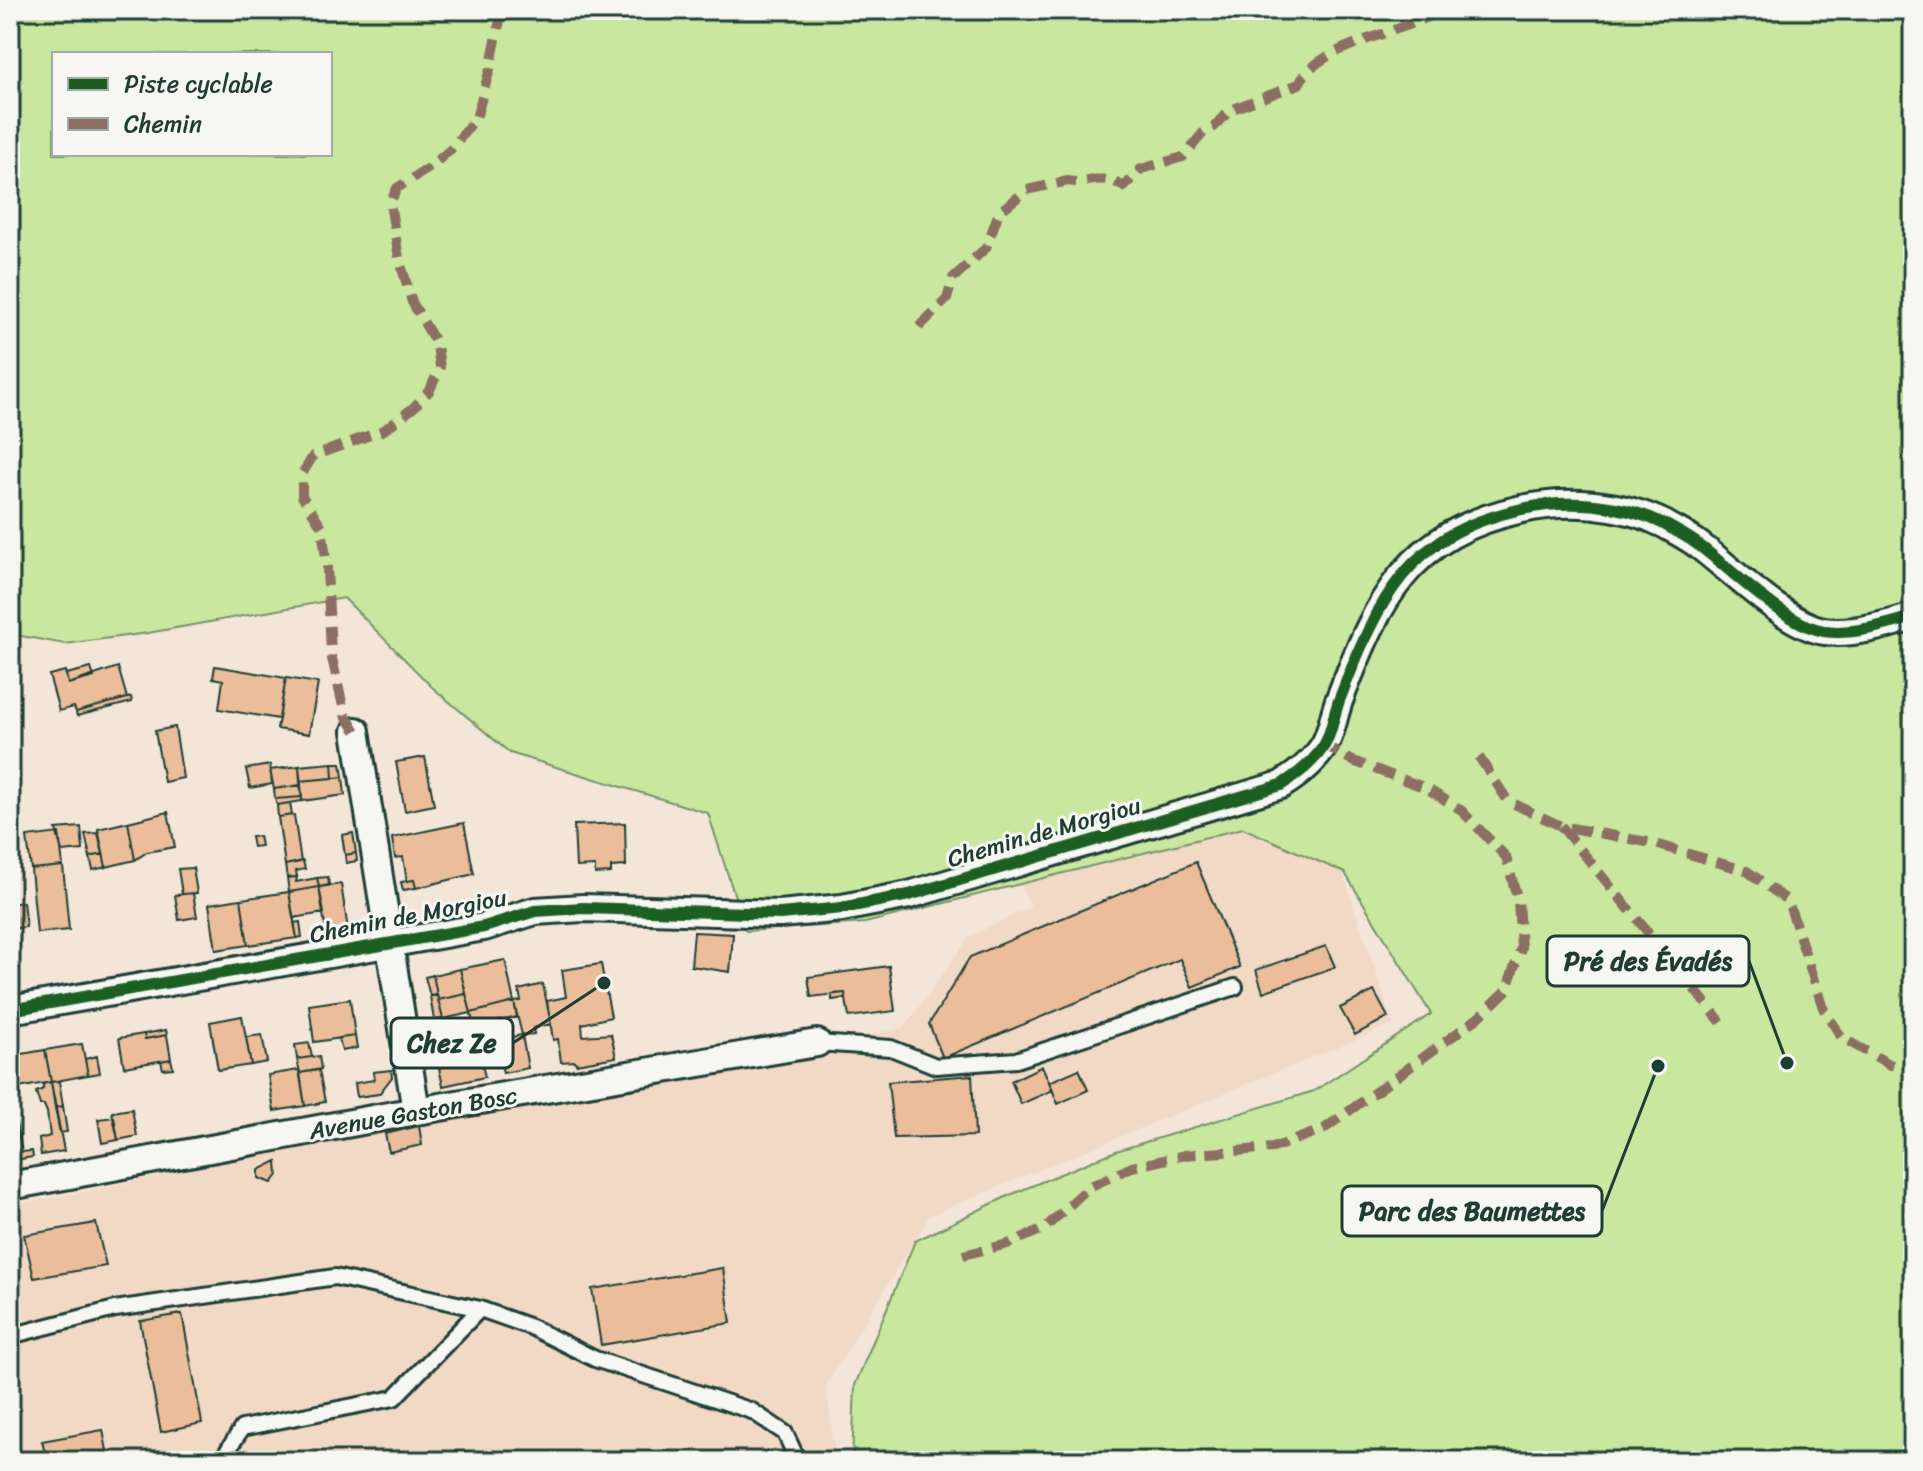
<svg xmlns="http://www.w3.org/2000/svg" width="1923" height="1471" font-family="Sriracha,sans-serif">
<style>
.built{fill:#f1d9c6}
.green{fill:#c9e79f;stroke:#74926a;stroke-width:2;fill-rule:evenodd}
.building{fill:#ebbd9b;stroke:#1f3d34;stroke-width:2}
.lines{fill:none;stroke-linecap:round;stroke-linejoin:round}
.service-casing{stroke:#1f3d34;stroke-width:20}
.minor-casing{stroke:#1f3d34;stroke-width:32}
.service{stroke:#f6f6f2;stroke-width:14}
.minor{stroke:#f6f6f2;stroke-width:26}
.quiet{stroke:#8d6e63;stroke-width:10;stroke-dasharray:20 10;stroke-linecap:butt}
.cycleway-casing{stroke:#f6f6f2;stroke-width:17}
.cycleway{stroke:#1b5e20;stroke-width:12}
.labels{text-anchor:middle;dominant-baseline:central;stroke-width:6;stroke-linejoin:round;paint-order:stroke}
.street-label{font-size:24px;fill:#1f3d34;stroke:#f6f6f2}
.leader{fill:none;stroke:#1f3d34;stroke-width:3}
.callout-dot{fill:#1f3d34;stroke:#f6f6f2;stroke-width:3}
.callout{fill:#f6f6f2;stroke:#1f3d34;stroke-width:3}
.callout-label{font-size:26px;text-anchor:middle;font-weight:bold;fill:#1f3d34}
</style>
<rect width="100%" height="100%" fill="#f3e5d8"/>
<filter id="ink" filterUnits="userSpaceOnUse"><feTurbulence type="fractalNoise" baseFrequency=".0125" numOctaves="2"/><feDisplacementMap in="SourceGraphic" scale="16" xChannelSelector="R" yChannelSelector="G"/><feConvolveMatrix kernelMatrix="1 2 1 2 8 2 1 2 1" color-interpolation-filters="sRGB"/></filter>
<g filter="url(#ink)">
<path class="built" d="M1316 793 1393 1024 930 1215 826 1385 836 1461H10V1206L904 1028 970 936 1031 907 1017 877Z"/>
<path class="green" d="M10 10H1913V1461H852L855 1385 915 1241 1010 1195 1116 1151 1314 1091 1431 1014 1345 873 1243 828 865 923 746 931 708 813 510 753 432 687 344 598 148 633 65 644 10 634ZM54 54H330V154H54Z"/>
<path class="building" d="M215 666 286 678 279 719 219 709 223 680 213 678Z
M118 667 127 698 76 712 74 707 59 711 49 675 65 671 68 684Z
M91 668 94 677 68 684 66 674Z
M286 678 318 683 309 734 277 729Z
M131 697 132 702 77 716 76 712Z
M175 727 183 778 164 782 155 731Z
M425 757 434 805 405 811 396 762Z
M332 763H341L343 777 333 778Z
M332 763 333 778 300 781 299 766Z
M270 765 272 784 250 788 246 769Z
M299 766 301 785 274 789 270 770Z
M343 777 345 795 302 801 300 781Z
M301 785 302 797 275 799 274 789Z
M302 797V801L277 805 275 799Z
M290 803 292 815 278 817 277 805Z
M168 812 175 847 147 852 135 860 128 822Z
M294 815 301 862 285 865 278 817Z
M128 822 135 860 106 867 98 829Z
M464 823 474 874 416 888 414 880 407 881 403 857 395 858 392 838Z
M625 823 626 866 611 867V873L595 874V866L576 867 574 825Z
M81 827 83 850 62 852 56 829Z
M59 833 63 866 31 869 27 837Z
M98 833 103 854 90 857 85 834Z
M353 833 356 853 345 855 342 835Z
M259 836 261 846 253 847 251 837Z
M356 853 357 861 346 863 345 855Z
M103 854 106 867 93 870 90 857Z
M303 861 305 869 296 871 297 877 287 878 285 865Z
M1196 862 1240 967 1192 987 1180 959 943 1058 929 1024 970 957Z
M63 866 69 930 37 933 31 869Z
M193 868 197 893 182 894 178 869Z
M297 877 296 882 317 878 319 887 289 892 287 878Z
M328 877 329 885 319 887 317 878Z
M414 880 416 888 403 890 401 882Z
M341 884 348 930 326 933 319 887Z
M319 887 324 913 293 918 289 892Z
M289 892 297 938 248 945 241 899Z
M193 893 197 917 179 920 175 895Z
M241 899 248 945 216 950 209 904Z
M23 902 26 927 10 929V904Z
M300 922 302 937 297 938 294 923Z
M694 932 733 934 730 972 691 966Z
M1326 946 1335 967 1263 992 1256 970Z
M505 960 514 1002 471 1013 460 969Z
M601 964 611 1017 582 1024 583 1036 611 1034 616 1057 576 1064 575 1061 561 1062 558 1039 553 1040 547 1001 566 997 562 970Z
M889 966 895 1011 849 1017 845 993 811 997 808 977Z
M460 969 466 994 438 1000 433 975Z
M433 975 437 995 430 996 425 977Z
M543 984 551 1024 533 1028 534 1034 522 1035 514 1002 521 1001 519 990Z
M1374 991 1388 1017 1355 1035 1340 1008Z
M845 993 846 998 832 1000V994Z
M466 994 471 1013 443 1019 438 1000Z
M437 995 443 1019 434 1020 430 996Z
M350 999 355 1036 314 1042 309 1005Z
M514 1002 517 1017 474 1027 471 1013Z
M242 1016 251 1065 218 1070 210 1022Z
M166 1030 167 1035 145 1039 144 1034Z
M144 1034 145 1039 167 1035 171 1059 124 1067 119 1038Z
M262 1035 267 1062 251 1065 246 1037Z
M522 1035 528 1068 503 1073 496 1040Z
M355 1036 357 1048 342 1051 339 1038Z
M309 1043 312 1057 297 1059 295 1045Z
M82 1044 88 1075 51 1082 45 1050Z
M477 1044 485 1077 443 1086 439 1068 462 1062 459 1048Z
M45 1050 51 1082 13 1089 10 1056Z
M97 1056 100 1073 88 1075 85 1059Z
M319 1056 321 1069 300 1073 297 1059Z
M171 1059 173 1068 163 1069 161 1061Z
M1042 1066 1053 1090 1021 1104 1011 1081Z
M1079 1069 1088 1090 1058 1104 1049 1082Z
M299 1070 305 1106 274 1111 268 1075Z
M319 1070 325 1102 305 1106 300 1073Z
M391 1070 392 1077 379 1094 357 1097 355 1083 374 1080 373 1072Z
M972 1075 975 1136 894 1138 888 1082Z
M59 1081 63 1106 55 1108 51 1082Z
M51 1082 64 1151 41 1155 39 1139 50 1136 47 1112 44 1105H40L36 1092 43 1089V1084Z
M63 1106 67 1132 60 1133 55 1108Z
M132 1109 137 1136 118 1140 112 1112Z
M114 1117 118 1140 102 1143 98 1119Z
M16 1123 22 1152 32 1151 33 1157 10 1161V1124Z
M419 1126 422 1145 389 1152 385 1134Z
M277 1161 278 1175 272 1183 259 1178V1170Z
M96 1223 106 1266 34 1278 24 1235Z
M723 1268 731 1323 601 1345 592 1289Z
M182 1314 202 1423 161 1432 140 1321Z
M103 1430 109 1461H47L42 1441Z"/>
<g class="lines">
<g class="service-casing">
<path id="service" d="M817 1043 891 1048 936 1066 1016 1060 1235 987
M10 1336 115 1309 335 1277 480 1309 531 1327 595 1359 752 1411 785 1433 798 1461
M221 1461 242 1428 394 1398 480 1309"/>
</g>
<g class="minor-casing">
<path id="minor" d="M356 731 416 1111
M10 1010 484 927 535 911 583 908 780 914 842 908 909 895 1281 785C1297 775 1315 761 1325 744 1332 731 1334 713 1340 698 1379 598 1407 534 1522 509 1568 499 1622 503 1664 524 1676 531 1689 537 1700 546 1732 570 1786 625 1824 631 1852 635 1886 625 1913 617
M10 1186 416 1111 817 1043"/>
</g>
<use href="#service" class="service"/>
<use href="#minor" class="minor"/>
<path class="quiet" d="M919 327 947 299 953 278 986 248 999 212 1027 190 1068 181C1091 186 1098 171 1124 187L1141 169 1183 157 1203 133 1214 127 1230 110 1299 84C1320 42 1404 34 1441 10
M356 731 345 715 331 654 327 567 322 527 302 496V474L313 456 384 430 413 408 430 390 440 367 437 345 412 302 399 258 390 203 397 188 429 168 451 149 476 118 490 69 502 10
M1479 757 1508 801 1561 826 1652 843 1747 871 1788 901 1823 1008 1842 1038 1891 1065 1913 1069
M1561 826 1721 1022
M963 1255 1008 1244 1045 1228 1089 1187 1132 1167 1185 1155 1273 1148 1324 1129 1478 1018 1506 991 1521 948 1518 901 1506 857 1460 809 1426 788 1353 761 1325 745"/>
<g class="cycleway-casing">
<path id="cycleway" d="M10 1010 484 927 535 911 583 908 780 914 842 908 909 895 1281 785C1297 775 1315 761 1325 744 1332 731 1334 713 1340 698 1379 598 1407 534 1522 509 1568 499 1622 503 1664 524 1676 531 1689 537 1700 546 1732 570 1786 625 1824 631 1852 635 1886 625 1913 617"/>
</g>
<use href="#cycleway" class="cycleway"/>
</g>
</g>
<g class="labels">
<g class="street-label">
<text transform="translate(1044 832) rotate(-16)">Chemin de Morgiou</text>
<text transform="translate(408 916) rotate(-11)">Chemin de Morgiou</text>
<text transform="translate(413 1113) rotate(-10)">Avenue Gaston Bosc</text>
</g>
</g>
<path class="leader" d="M1787 1063L1749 961M604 983L513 1043M1658 1066L1602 1211"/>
<g class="callout-dot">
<circle cx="1787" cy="1063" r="8"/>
<circle cx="604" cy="983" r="8"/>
<circle cx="1658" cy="1066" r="8"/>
</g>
<g class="callout">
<rect x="1547" y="936" width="202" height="50" rx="8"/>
<rect x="391" y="1018" width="122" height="50" rx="8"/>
<rect x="1342" y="1186" width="260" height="50" rx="8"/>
</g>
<g class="callout-label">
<text x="1648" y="970">Pré des Évadés</text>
<text x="452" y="1052">Chez Ze</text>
<text x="1472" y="1220">Parc des Baumettes</text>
</g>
<rect width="1923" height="1471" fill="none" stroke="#f6f6f2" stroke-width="40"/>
<rect x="20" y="20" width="1883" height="1431" fill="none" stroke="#1f3d34" stroke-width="3" filter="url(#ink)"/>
<rect x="52" y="52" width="280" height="104" fill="#f6f6f2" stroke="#a0aca6" stroke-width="2"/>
<rect x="68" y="78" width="40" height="12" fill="#1b5e20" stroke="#a0aca6" stroke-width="2"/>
<text x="124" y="92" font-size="24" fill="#1f3d34">Piste cyclable</text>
<rect x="68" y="118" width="40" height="12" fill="#8d6e63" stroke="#a0aca6" stroke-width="2"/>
<text x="124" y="132" font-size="24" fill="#1f3d34">Chemin</text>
</svg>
